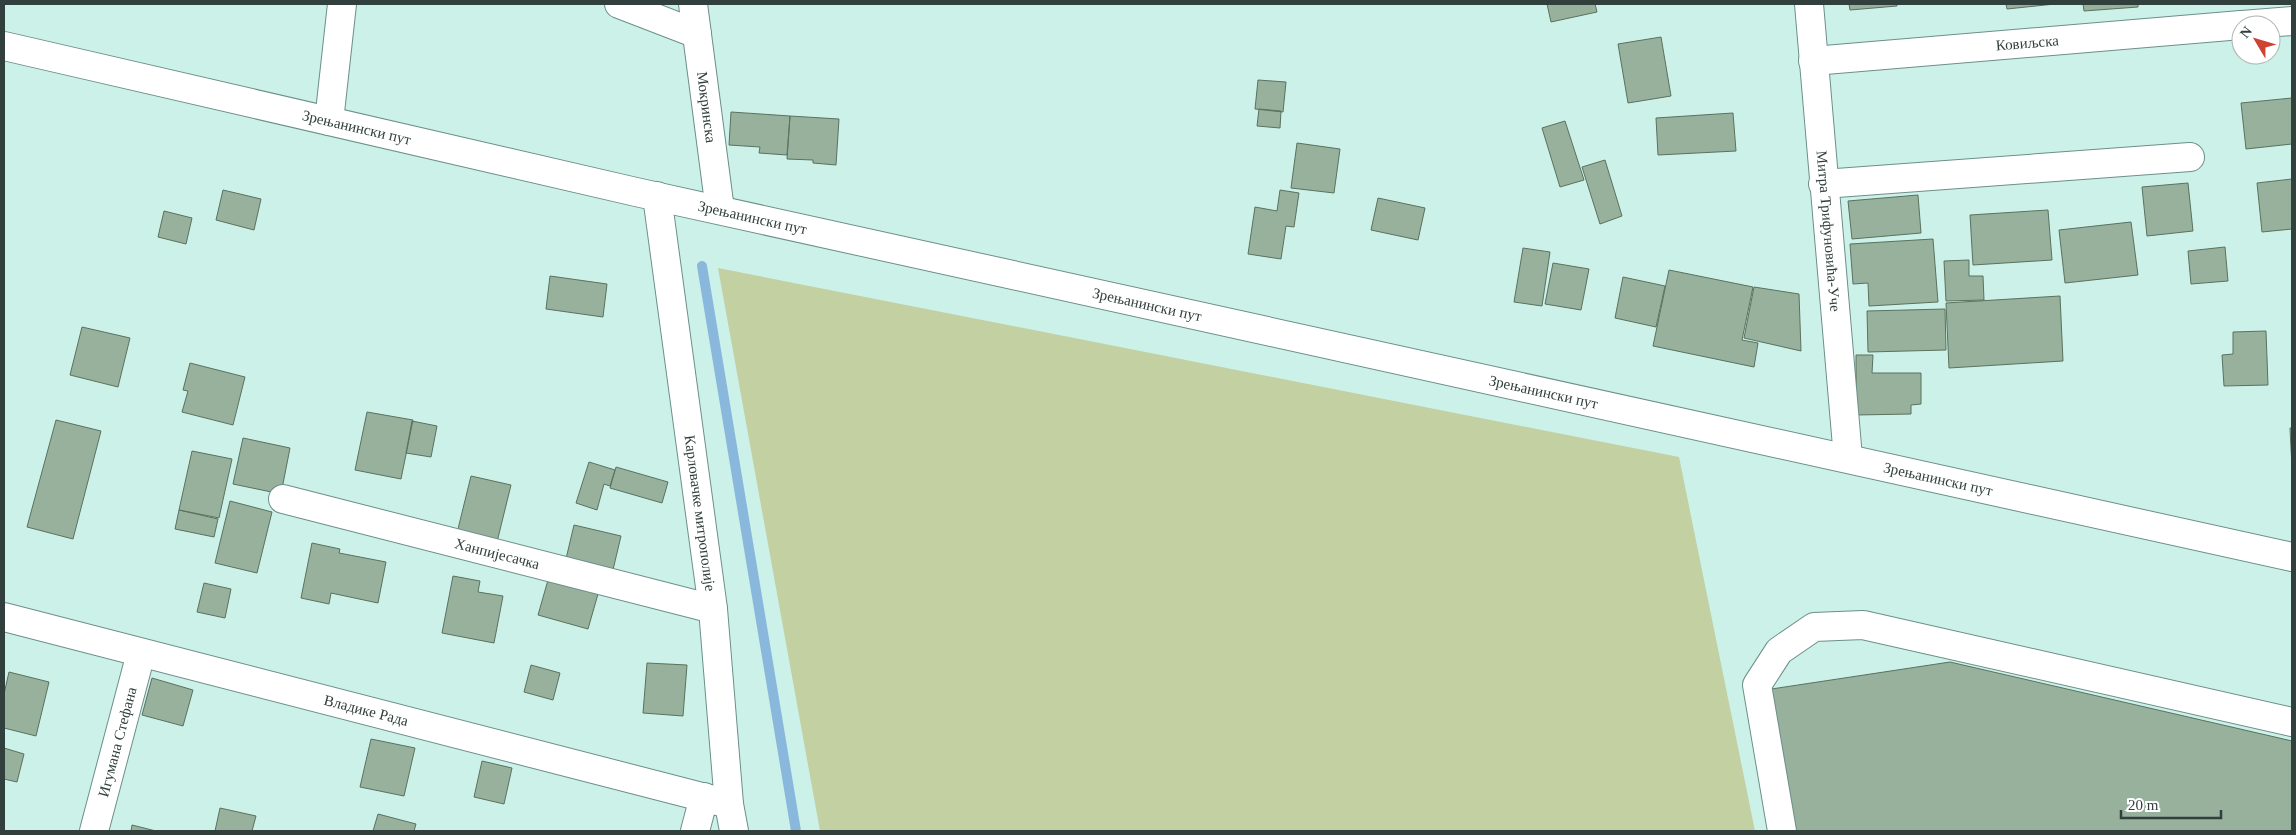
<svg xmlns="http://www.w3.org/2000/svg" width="2296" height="835" font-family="'Times New Roman',serif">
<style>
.grass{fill:#c3d0a1}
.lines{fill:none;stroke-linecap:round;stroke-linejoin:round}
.stream{stroke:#8ab8dd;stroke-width:10}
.building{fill:#97b19d;stroke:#5a725f}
.minor-casing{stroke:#6d8f89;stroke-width:30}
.major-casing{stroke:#6d8f89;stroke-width:30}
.minor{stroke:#fff;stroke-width:28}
.major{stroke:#fff;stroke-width:28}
.labels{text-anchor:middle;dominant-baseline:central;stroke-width:4;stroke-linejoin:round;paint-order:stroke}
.street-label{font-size:15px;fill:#31403d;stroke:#fff}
</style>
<rect width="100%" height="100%" fill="#cbf1e9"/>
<path class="grass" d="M718 268 1679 457 1755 831H820Z"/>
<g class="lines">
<path class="stream" d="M702 266 796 831"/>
</g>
<path class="building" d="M1547 4H1595L1597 12 1551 22Z
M1849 4H1897V6L1850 10Z
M2006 4H2055L2007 9Z
M2083 4H2138V7L2084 11Z
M1661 37 1671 96 1628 103 1618 44Z
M1258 80 1286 82 1283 112 1255 109Z
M2292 98V144L2246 149 2241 103Z
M1259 109 1281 111 1280 128 1257 126Z
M731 112 790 116 787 155 759 153 760 147 729 145Z
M1733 113 1736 151 1658 155 1656 118Z
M790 116 839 119 836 165 813 163V160L787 159Z
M1565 121 1584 180 1560 187 1542 128Z
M1297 143 1340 149 1334 193 1291 188Z
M1605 160 1622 216 1600 224 1582 167Z
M2292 179V229L2262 232 2257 183Z
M2188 183 2193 231 2147 236 2142 187Z
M223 190 261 199 254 230 216 220Z
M1280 190 1299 193 1294 227 1286 226 1281 259 1248 254 1255 207 1277 211Z
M1918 195 1921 233 1852 239 1848 201Z
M1378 198 1425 208 1418 240 1371 230Z
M2048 210 2052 260 1973 265 1970 215Z
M164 211 192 218 186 244 158 237Z
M2131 222 2138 275 2065 283 2059 230Z
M1933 239 1938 302 1869 306 1868 283 1853 284 1850 244Z
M2225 247 2228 281 2191 284 2188 251Z
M1523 248 1550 252 1542 306 1514 302Z
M1969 260V276H1983L1984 300 1946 301 1944 261Z
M1553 263 1589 269 1581 310 1545 304Z
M1669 270 1753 287 1742 340 1758 343 1754 367 1653 346Z
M550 276 607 284 603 317 546 309Z
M1623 277 1665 286 1656 327 1615 318Z
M1754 287 1799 294 1801 351 1744 338Z
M2060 296 2063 361 1949 368 1946 303Z
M1945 309 1946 350 1868 352 1867 311Z
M82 327 130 338 118 387 70 375Z
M2266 331 2268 385 2224 386 2222 355 2233 354V332Z
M1856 355H1873L1872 373H1921V404L1911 405V414L1856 415Z
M190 363 245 377 233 425 182 412 188 391 183 390Z
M367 412 413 420 401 479 355 470Z
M56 420 101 431 73 539 27 527Z
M412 421 437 426 431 457 406 453Z
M2290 428H2292V468Z
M243 438 290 448 281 494 233 484Z
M192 451 232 459 219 518 179 510Z
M589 462 615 470 610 486 604 484 597 510 576 503Z
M616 467 668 482 662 503 610 488Z
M471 476 511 485 497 542 457 533Z
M230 501 272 512 257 573 215 563Z
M179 510 218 519 214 537 175 529Z
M574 525 621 536 612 574 565 563Z
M312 543 340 549 339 553 386 562 378 603 331 593 329 604 301 598Z
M453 576 480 581 478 592 503 596 494 643 442 633Z
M548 580 598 594 588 629 538 615Z
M204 583 231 589 225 618 197 612Z
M1950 662 2292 741V831H1790L1765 690Z
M647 663 687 665 683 716 643 713Z
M531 665 560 673 553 700 524 692Z
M9 672 49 682 36 736 4 728V694Z
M152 678 193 690 183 726 142 715Z
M371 739 415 748 404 796 360 787Z
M4 748 24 754 17 782 4 779Z
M482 761 512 768 504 804 474 797Z
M220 808 256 816 252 831H215Z
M378 814 416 824 414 831H373Z
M132 825 156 831H131Z"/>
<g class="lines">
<g class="minor-casing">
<g id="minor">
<path d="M619 4 697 34"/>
<path id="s1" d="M693 4 720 210"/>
<path id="s2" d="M1809 4 1848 458"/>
<path d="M2242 25 2292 21"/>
<path id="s3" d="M1813 61 2241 25"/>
<path d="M329 121 342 4"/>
<path d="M1823 184 2190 157"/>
<path id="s4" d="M657 196 713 609 729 804 734 831"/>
<path id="s5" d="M283 499 713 609"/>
<path id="s6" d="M4 617 729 804"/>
<path id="s7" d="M94 831 141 653"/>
<path d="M695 831 704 797"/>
<path d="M1782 831 1757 685 1779 651 1814 627 1863 625 2292 722"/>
</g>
</g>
<g class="major-casing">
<g id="major">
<path id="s8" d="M4 46 636 192 2292 557"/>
</g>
</g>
<use href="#minor" class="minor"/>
<use href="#major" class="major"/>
</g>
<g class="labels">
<g class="street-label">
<text stroke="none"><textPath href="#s3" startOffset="215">Ковиљска</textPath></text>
<text stroke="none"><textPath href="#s1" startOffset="104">Мокринска</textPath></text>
<text stroke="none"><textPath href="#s8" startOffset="362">Зрењанински пут</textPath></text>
<text stroke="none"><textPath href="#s8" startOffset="768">Зрењанински пут</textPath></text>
<text stroke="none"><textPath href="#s2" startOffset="228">Митра Трифуновића-Уче</textPath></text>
<text stroke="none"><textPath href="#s8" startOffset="1172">Зрењанински пут</textPath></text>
<text stroke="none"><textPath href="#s8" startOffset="1578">Зрењанински пут</textPath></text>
<text stroke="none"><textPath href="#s8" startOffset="1982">Зрењанински пут</textPath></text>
<text stroke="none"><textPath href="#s4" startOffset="320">Карловачке митрополије</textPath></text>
<text stroke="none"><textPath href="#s5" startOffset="221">Ханпијесачка</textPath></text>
<text stroke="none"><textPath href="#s6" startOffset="374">Владике Рада</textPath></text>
<text stroke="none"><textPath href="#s7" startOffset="92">Игумана Стефана</textPath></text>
</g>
</g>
<rect width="2296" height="835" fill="none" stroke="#31403d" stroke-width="10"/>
<g transform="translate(2256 40) rotate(308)"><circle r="24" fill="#ffffff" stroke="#adb3b1"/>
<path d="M0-4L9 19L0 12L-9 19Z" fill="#cf4232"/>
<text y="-8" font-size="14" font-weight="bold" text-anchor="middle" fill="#31403d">N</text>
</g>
<path d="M2121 810v8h100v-8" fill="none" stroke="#31403d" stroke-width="2.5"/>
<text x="2128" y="810" font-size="15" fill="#31403d" stroke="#ffffff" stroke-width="4" paint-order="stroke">20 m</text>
</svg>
